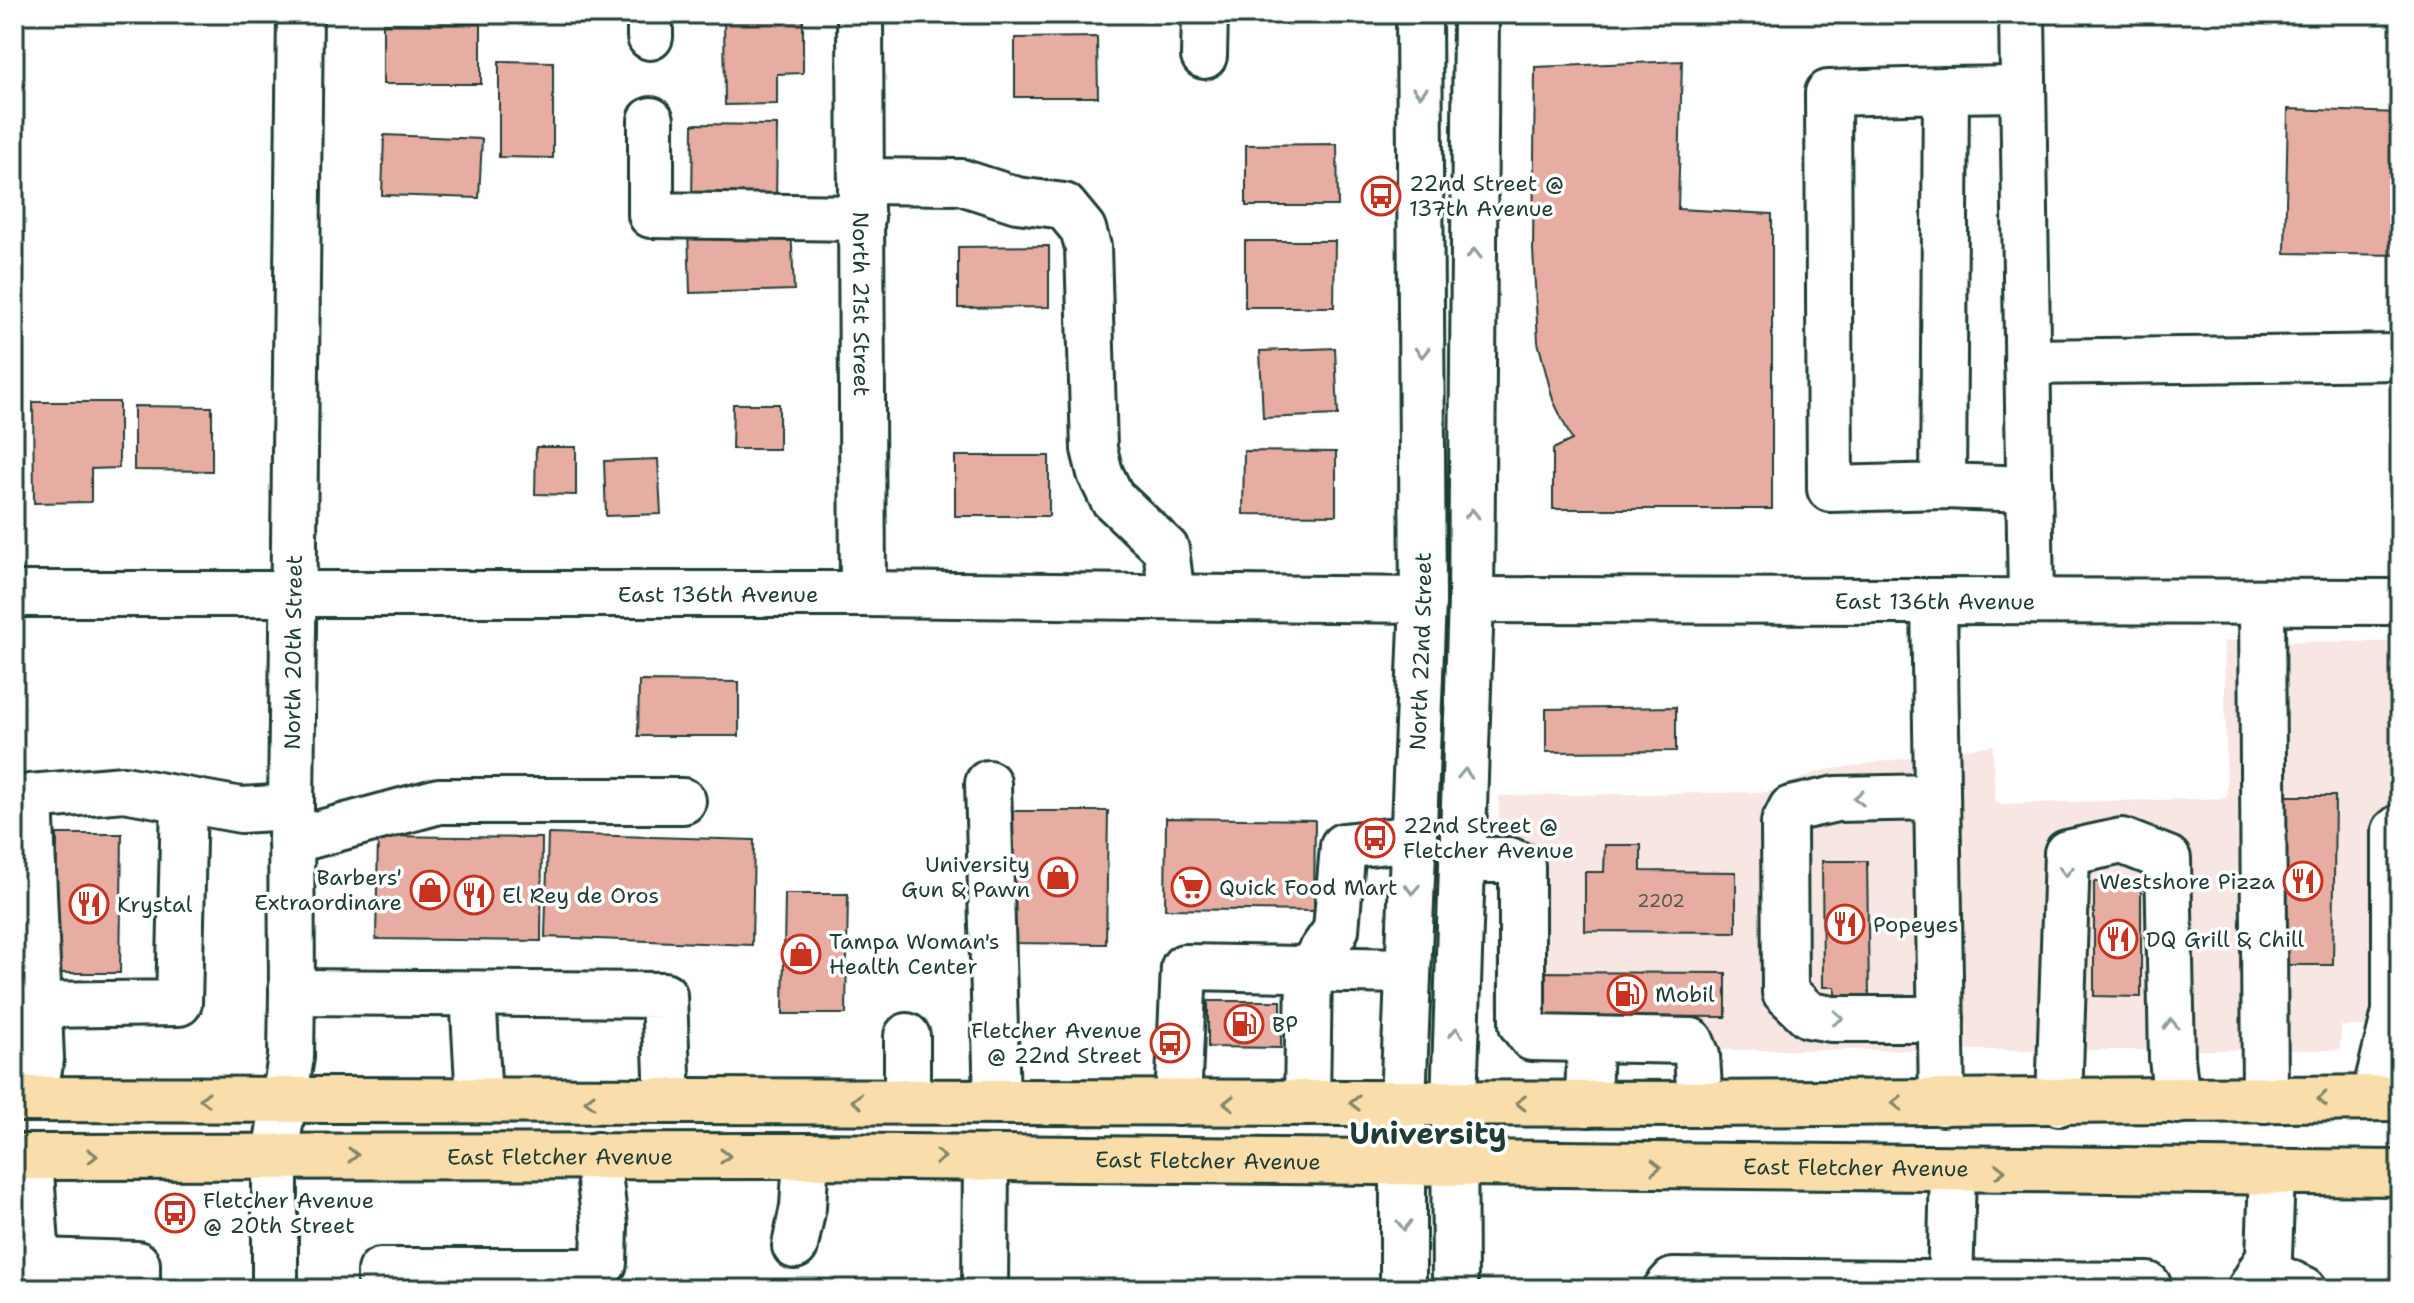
<svg xmlns="http://www.w3.org/2000/svg" width="2414" height="1303" font-family="'Shantell Sans',sans-serif">
<style>
.built{fill:#f8e6e3}
.building{fill:#e7ada2;stroke:#1f3d34;stroke-width:2}
.lines{fill:none;stroke-linecap:round;stroke-linejoin:round}
.minor-casing{stroke:#1f3d34;stroke-width:50}
.major-casing{stroke:#1f3d34;stroke-width:50}
.minor{stroke:#fff;stroke-width:44}
.major{stroke:#f9deab;stroke-width:44}
.oneway{stroke:#8f9e9a}
.oneway2{stroke:#81856a}
.labels{text-anchor:middle;dominant-baseline:central;stroke-width:7;stroke-linejoin:round;paint-order:stroke}
.number-label{font-size:18px;fill:#515950}
.poi-label{font-size:22px;fill:#1f3d34;stroke:#fff;text-anchor:start}
.street-label{font-size:22px;fill:#1f3d34;stroke:#fff}
.district-label{font-size:30px;font-weight:bold;fill:#1f3d34;stroke:#fff}
</style>
<rect width="100%" height="100%" fill="#fff"/>
<filter id="ink" filterUnits="userSpaceOnUse"><feTurbulence type="fractalNoise" baseFrequency=".0125" numOctaves="2"/><feDisplacementMap in="SourceGraphic" scale="16" xChannelSelector="R" yChannelSelector="G"/><feConvolveMatrix kernelMatrix="1 2 1 2 8 2 1 2 1" color-interpolation-filters="sRGB"/></filter>
<g filter="url(#ink)">
<path class="built" d="M2224 641 2400 642V1026H2341L2340 1050H1528L1495 1007 1499 796 1767 792 1820 771 1993 745 1995 804 2227 798Z"/>
<path class="building" d="M803 14V73L777 74V104L725 105 724 15Z
M383 23 481 24V84H383Z
M1097 37 1098 97H1015V38Z
M499 61 553 62V158L499 157Z
M1682 61 1678 209 1772 214V509H1553V449L1572 440 1553 400 1538 342 1533 249 1535 67Z
M2288 109 2400 113V255L2285 253Z
M693 124 777 125 776 207 692 206Z
M384 135 482 139 479 198 382 195Z
M1337 144 1338 206H1246V145Z
M791 226 794 290 690 293 688 230Z
M1245 241H1335L1334 307H1245Z
M1049 246V307L958 308V247Z
M1335 348 1338 415 1263 418 1260 351Z
M33 402H119V468L91 469V502L34 503Z
M733 404H779V449H732Z
M134 406 212 407V471L134 470Z
M536 447H576V495L535 494Z
M1244 451 1336 452V515L1243 514Z
M955 456H1049V516H955Z
M658 459 661 514 606 516 604 461Z
M639 681 739 682V736H638Z
M1676 707V751L1546 752V709Z
M2273 796H2335L2333 965H2272Z
M1010 811H1108L1106 944 1010 943Z
M1166 818 1315 820 1314 911 1165 909Z
M57 834H122L120 973H56Z
M548 834 754 840 752 945 545 937Z
M378 836 542 838 541 941 376 939Z
M1605 845H1641V871L1736 872V932L1585 931V872H1604Z
M1822 861H1867L1869 996 1835 997V987H1823Z
M2094 882H2141V997L2094 996Z
M785 894H848L846 1014H783Z
M1527 972 1726 973V1017L1527 1016Z
M1208 1001H1281V1048L1208 1047Z"/>
<g class="lines">
<g class="minor-casing">
<g id="minor">
<path d="M650 14V37"/>
<path id="s1" d="M860 14 863 594"/>
<path d="M2022 14 2031 601"/>
<path d="M1204 56 1205 14"/>
<path d="M1946 90 2022 89"/>
<path d="M651 120V215L862 218"/>
<path d="M861 181 961 182 1017 200 1064 206 1083 229 1088 247 1094 449 1100 473 1112 498 1166 549 1172 597"/>
<path d="M2027 362 2400 357"/>
<path d="M1943 486 1946 90 1828 93 1830 489 1943 486 2030 489"/>
<path id="s2" d="M14 594H863L1423 600"/>
<path id="s3" d="M1471 600 2400 602"/>
<path d="M1934 601 1942 1103"/>
<path d="M2262 602 2265 1100"/>
<path d="M988 783 997 1102"/>
<path d="M1937 797 1836 799 1791 809 1784 823 1785 992 1809 1015 1832 1019H1941"/>
<path d="M291 841 439 801H683"/>
<path d="M1462 860H1509L1522 866V1025L1532 1038 1691 1041 1697 1056 1700 1104"/>
<path d="M292 992 664 995 668 1101"/>
<path d="M473 994 479 1100"/>
<path d="M39 1005 179 1003 184 800"/>
<path d="M907 1036V1101"/>
<path d="M2374 1098 2395 1012V831L2400 827"/>
<path d="M33 1099 41 1059 30 797 124 789 241 810 291 807"/>
<path d="M1178 1103 1184 967 1408 971"/>
<path d="M1307 1103 1309 969 1336 930 1343 846 1414 838"/>
<path d="M2059 1103 2067 853 2122 841 2168 859 2172 1059 2177 1101"/>
<path d="M1588 1104 1590 1040"/>
<path d="M30 1157 39 1289"/>
<path d="M795 1246 803 1207 806 1156"/>
<path d="M38 1261 137 1264V1289"/>
<path d="M2261 1270 2304 1289"/>
<path id="s4" d="M275 1289V1155L291 1057 292 992 291 807 300 14"/>
<path d="M380 1289V1271H593L604 1263 605 1225 597 1155"/>
<path d="M985 1289 986 1158"/>
<path id="s5" d="M1403 1289V1102L1423 600 1419 14"/>
<path d="M1455 1289 1454 1102 1471 600 1476 14"/>
<path d="M1666 1289 1673 1281 2148 1285V1289"/>
<path d="M1950 1289 1953 1170"/>
<path d="M2250 1289 2269 1257 2272 1173"/>
</g>
</g>
<g class="major-casing">
<g id="major">
<path d="M14 1099 1700 1104 2400 1098"/>
<path id="s6" d="M14 1157 806 1156 2400 1173"/>
</g>
</g>
<use href="#minor" class="minor"/>
<use href="#major" class="major"/>
</g>
<defs><path id="oneway-chevron" d="M-2-3.5L2.5 0L-2 3.5" fill="none" stroke-width="1.6" stroke-linecap="round" stroke-linejoin="round" transform="scale(2)"/></defs>
<g class="oneway">
<use href="#oneway-chevron" transform="translate(1420 92) rotate(90)"/>
<use href="#oneway-chevron" transform="translate(1474 254) rotate(-90)"/>
<use href="#oneway-chevron" transform="translate(1422 352) rotate(90)"/>
<use href="#oneway-chevron" transform="translate(1472 514) rotate(-90)"/>
<use href="#oneway-chevron" transform="translate(1465 774) rotate(-88)"/>
<use href="#oneway-chevron" transform="translate(1859 798) rotate(179)"/>
<use href="#oneway-chevron" transform="translate(2066 871) rotate(92)"/>
<use href="#oneway-chevron" transform="translate(1412 889) rotate(92)"/>
<use href="#oneway-chevron" transform="translate(1838 1018) rotate(3)"/>
<use href="#oneway-chevron" transform="translate(2171 1024) rotate(-91)"/>
<use href="#oneway-chevron" transform="translate(1456 1033) rotate(-88)"/>
<use href="#oneway-chevron" transform="translate(1404 1225) rotate(90)"/>
</g>
<g class="oneway2">
<use href="#oneway-chevron" transform="translate(205 1099) rotate(-180)"/>
<use href="#oneway-chevron" transform="translate(2322 1099) rotate(179)"/>
<use href="#oneway-chevron" transform="translate(590 1101) rotate(-180)"/>
<use href="#oneway-chevron" transform="translate(857 1101) rotate(180)"/>
<use href="#oneway-chevron" transform="translate(1229 1103) rotate(180)"/>
<use href="#oneway-chevron" transform="translate(1355 1103) rotate(180)"/>
<use href="#oneway-chevron" transform="translate(1521 1103) rotate(-179)"/>
<use href="#oneway-chevron" transform="translate(1897 1103) rotate(180)"/>
<use href="#oneway-chevron" transform="translate(353 1155)"/>
<use href="#oneway-chevron" transform="translate(92 1156)"/>
<use href="#oneway-chevron" transform="translate(725 1156)"/>
<use href="#oneway-chevron" transform="translate(940 1157)"/>
<use href="#oneway-chevron" transform="translate(1656 1167) rotate(1)"/>
<use href="#oneway-chevron" transform="translate(2000 1171)"/>
</g>
</g>
<defs>
<g id="bus-ring" transform="scale(2)"><circle r="9.5" fill="#fff" stroke="#c8321e" stroke-width="1.5"/><path d="M-5-6H5V4H4V6H2V4H-2V6H-4V4H-5ZM-3.5-4V0h7V-4ZM-3.5 1.2v1.5H-2V1.2ZM2 1.2v1.5H3.5V1.2Z" fill="#c8321e"/></g>
<g id="shop-ring" transform="scale(2)"><circle r="9.5" fill="#fff" stroke="#c8321e" stroke-width="1.5"/><path d="M-5-2.5h2.3a2.7 3.5 0 0 1 5.4 0H5L5.5 6h-11ZM-1.5-2.5h3a1.5 2.3 0 0 0-3 0Z" fill="#c8321e"/></g>
<g id="restaurant-ring" transform="scale(2)"><circle r="9.5" fill="#fff" stroke="#c8321e" stroke-width="1.5"/><path d="M-5-6h1v4h1v-4h1v4h1v-4h1v5L-1.5 .5V6h-2V.5L-5-1ZM5-6V6H3V1.5H1.5Q1.5-4 5-6Z" fill="#c8321e"/></g>
<g id="supermarket-ring" transform="scale(2)"><circle r="9.5" fill="#fff" stroke="#c8321e" stroke-width="1.5"/><path d="M-6-5.5h2.5l.6 2H6L4.5 2H-2.5L-4.4-4H-6ZM-1.5 3.2a1.3 1.3 0 1 0 .1 0ZM3 3.2a1.3 1.3 0 1 0 .1 0Z" fill="#c8321e"/></g>
<g id="fuel-ring" transform="scale(2)"><circle r="9.5" fill="#fff" stroke="#c8321e" stroke-width="1.5"/><path d="M-5.5-6h7V0h2V4h1.3V-2.5L3-4.5l.8-.8L6-3V5H2.5V1h-1V6h-7ZM-4.2-4.7v3.2H.2V-4.7Z" fill="#c8321e"/></g>
</defs>
<g fill-rule="evenodd">
<use href="#bus-ring" x="1381" y="196"/>
<use href="#bus-ring" x="1375" y="838"/>
<use href="#shop-ring" x="1058" y="877"/>
<use href="#restaurant-ring" x="2303" y="881"/>
<use href="#supermarket-ring" x="1191" y="887"/>
<use href="#shop-ring" x="430" y="890"/>
<use href="#restaurant-ring" x="474" y="895"/>
<use href="#restaurant-ring" x="89" y="904"/>
<use href="#restaurant-ring" x="1845" y="924"/>
<use href="#restaurant-ring" x="2118" y="939"/>
<use href="#shop-ring" x="801" y="954"/>
<use href="#fuel-ring" x="1627" y="994"/>
<use href="#fuel-ring" x="1244" y="1024"/>
<use href="#bus-ring" x="1170" y="1043"/>
<use href="#bus-ring" x="175" y="1213"/>
</g>
<g class="labels">
<g class="number-label">
<text x="1661" y="901">2202</text>
</g>
<g class="poi-label">
<text x="1409" y="183">22nd Street @<tspan x="1409" dy="25">137th Avenue</tspan></text>
<text x="1403" y="825">22nd Street @<tspan x="1403" dy="25">Fletcher Avenue</tspan></text>
<text x="1030" y="864" text-anchor="end">University<tspan x="1030" dy="25">Gun &amp; Pawn</tspan></text>
<text x="402" y="877" text-anchor="end">Barbers'<tspan x="402" dy="25">Extraordinare</tspan></text>
<text x="2275" y="881" text-anchor="end">Westshore Pizza</text>
<text x="1219" y="887">Quick Food Mart</text>
<text x="502" y="895">El Rey de Oros</text>
<text x="117" y="904">Krystal</text>
<text x="1873" y="924">Popeyes</text>
<text x="2146" y="939">DQ Grill &amp; Chill</text>
<text x="829" y="941">Tampa Woman's<tspan x="829" dy="25">Health Center</tspan></text>
<text x="1655" y="994">Mobil</text>
<text x="1272" y="1024">BP</text>
<text x="1142" y="1030" text-anchor="end">Fletcher Avenue<tspan x="1142" dy="25">@ 22nd Street</tspan></text>
<text x="203" y="1200">Fletcher Avenue<tspan x="203" dy="25">@ 20th Street</tspan></text>
</g>
<g class="street-label">
<text stroke="none"><textPath href="#s1" startOffset="290">North 21st Street</textPath></text>
<text stroke="none"><textPath href="#s2" startOffset="704">East 136th Avenue</textPath></text>
<text stroke="none"><textPath href="#s3" startOffset="464">East 136th Avenue</textPath></text>
<text stroke="none"><textPath href="#s4" startOffset="638">North 20th Street</textPath></text>
<text stroke="none"><textPath href="#s5" startOffset="638">North 22nd Street</textPath></text>
<text stroke="none"><textPath href="#s6" startOffset="546">East Fletcher Avenue</textPath></text>
<text stroke="none"><textPath href="#s6" startOffset="1194">East Fletcher Avenue</textPath></text>
<text stroke="none"><textPath href="#s6" startOffset="1842">East Fletcher Avenue</textPath></text>
</g>
<g class="district-label">
<text x="1428" y="1133">University</text>
</g>
</g>
<rect width="2414" height="1303" fill="none" stroke="#fff" stroke-width="48"/>
<rect x="24" y="24" width="2366" height="1255" fill="none" stroke="#1f3d34" stroke-width="3" filter="url(#ink)"/>
</svg>
